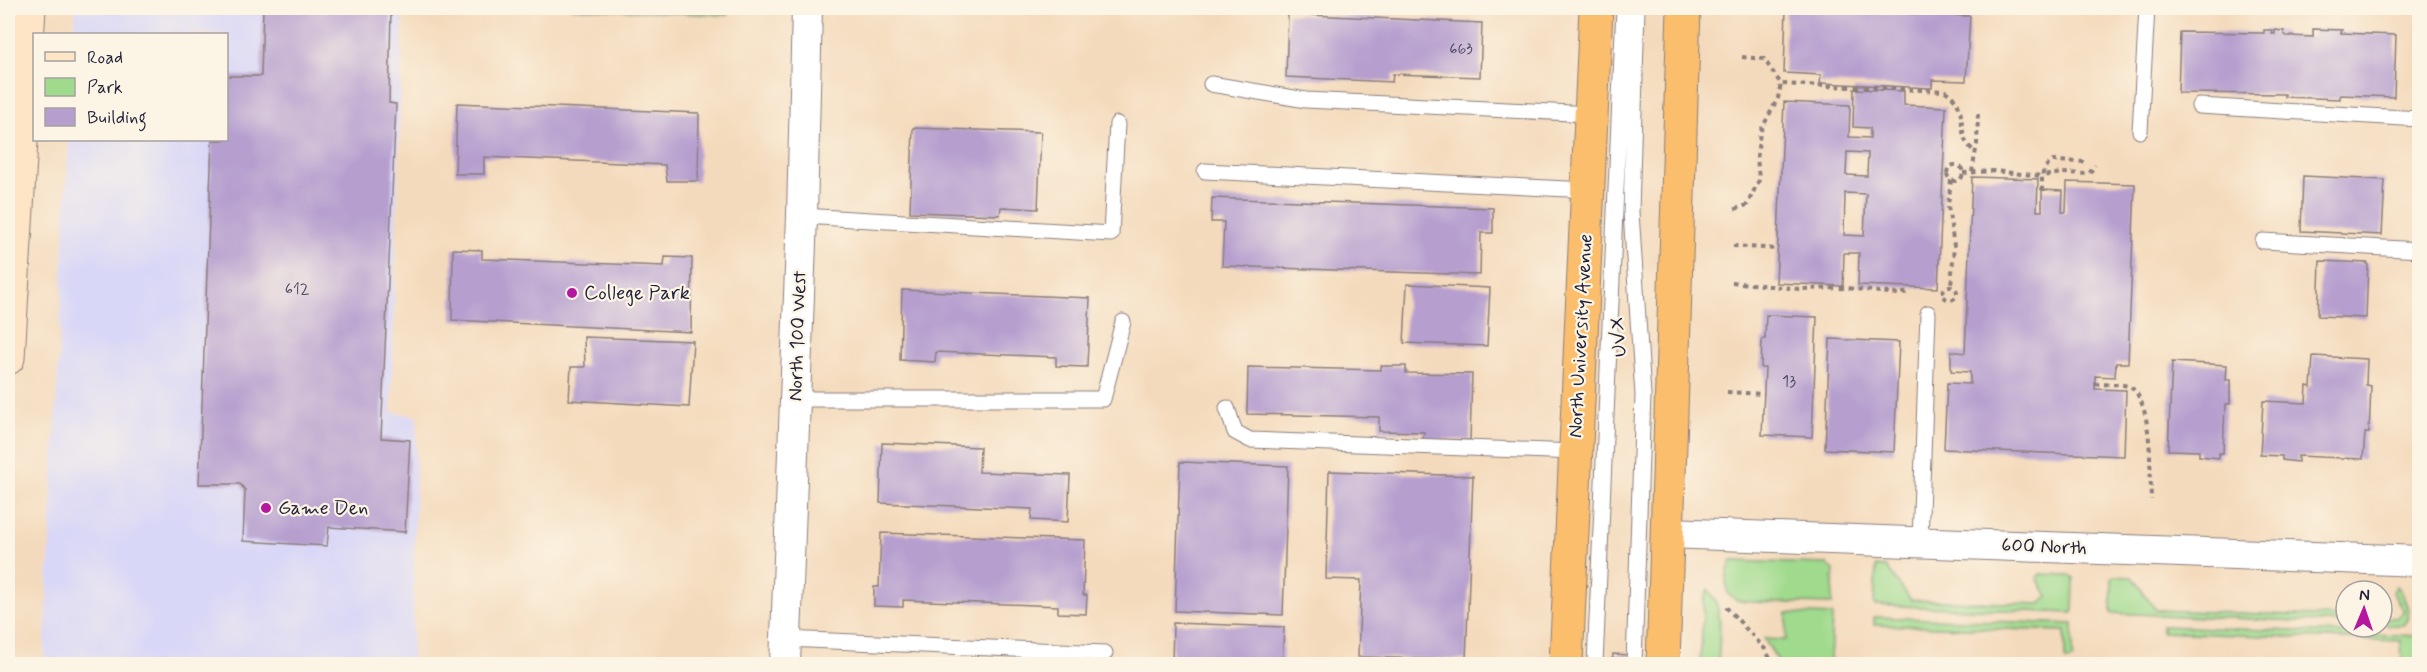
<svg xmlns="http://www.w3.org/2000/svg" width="2427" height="672" font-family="Mynerve,sans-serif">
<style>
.built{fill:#d9d7f7}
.green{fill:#a0da8d;stroke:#617e64;stroke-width:1.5}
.building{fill:#b69fcf;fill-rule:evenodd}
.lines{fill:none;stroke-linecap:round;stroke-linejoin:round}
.lane-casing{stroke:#8b7e7c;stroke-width:17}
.street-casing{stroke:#8b7e7c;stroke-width:32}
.secondary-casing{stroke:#8b7e7c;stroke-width:35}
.highway-casing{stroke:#8b7e7c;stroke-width:35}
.path{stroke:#8b7e7c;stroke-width:4;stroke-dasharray:4.5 4.5;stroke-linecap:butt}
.lane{stroke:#fff;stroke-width:15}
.street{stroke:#fff;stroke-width:30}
.secondary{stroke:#fde5c5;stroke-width:33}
.highway{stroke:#fabe6d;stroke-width:33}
.poi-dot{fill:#b5179e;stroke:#fcf5e5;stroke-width:2}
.labels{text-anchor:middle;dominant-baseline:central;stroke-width:4.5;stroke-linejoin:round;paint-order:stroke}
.number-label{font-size:16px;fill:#474160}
.poi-label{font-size:20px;fill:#22223b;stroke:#fcf5e5;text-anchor:start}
.street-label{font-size:20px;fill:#22223b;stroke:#fcf5e5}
</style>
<rect width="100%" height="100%" fill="#fcf5e5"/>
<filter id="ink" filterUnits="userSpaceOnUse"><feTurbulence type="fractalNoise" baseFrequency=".0167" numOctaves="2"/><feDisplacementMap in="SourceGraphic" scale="12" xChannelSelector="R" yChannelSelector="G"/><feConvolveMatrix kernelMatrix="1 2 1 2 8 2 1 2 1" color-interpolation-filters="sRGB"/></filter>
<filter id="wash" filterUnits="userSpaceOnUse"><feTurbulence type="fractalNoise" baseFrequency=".008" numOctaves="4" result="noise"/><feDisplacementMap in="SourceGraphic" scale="24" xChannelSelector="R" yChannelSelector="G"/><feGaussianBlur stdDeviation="1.35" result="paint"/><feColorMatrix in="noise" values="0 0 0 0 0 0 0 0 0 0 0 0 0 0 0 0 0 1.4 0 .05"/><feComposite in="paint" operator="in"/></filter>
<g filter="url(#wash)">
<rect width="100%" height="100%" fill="#f4dabc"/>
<path class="built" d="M76 8H403L391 412 417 416 412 664H44L69 140H226V34H74Z"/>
<path class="green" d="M571 8H727V15Z
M1732 561 1826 564 1834 570 1832 604 1746 602 1736 600 1728 594C1725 581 1726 572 1732 561Z
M1876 566 1886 567 1911 600 2040 604 2048 597 2037 578 2040 574 2069 575 2074 578 2073 613 1874 605Z
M2115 576 2132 577 2156 610 2346 617V623L2111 613 2112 579Z
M2396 586C2402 593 2417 620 2402 625 2397 626 2387 624 2382 624V618H2396L2404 611 2392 592Z
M1708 589C1725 607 1719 641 1718 664H1700L1704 600Z
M1787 613 1832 615 1830 664H1780L1764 639 1786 640Z
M1874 617 2073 624V658L2067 661 2065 659V631L1874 625Z
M2162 626 2419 636 2418 664H2402L2401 641 2162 632Z"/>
<g id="blocks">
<path class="building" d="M263 8H391L389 103 396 104 381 438 410 440 405 532 329 527 327 546 243 541 245 490 240 484H199L212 140H226V76H261Z
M1105 8H1162L1161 13 1105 11Z
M1786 8 1970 16 1966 81 1932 80V88L1820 83 1821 75 1784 73Z
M1288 14 1482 23 1480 77 1393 74 1392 82 1286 77Z
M2313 29 2342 30 2341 33 2396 35 2394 97 2340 95V99L2285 97V94L2178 93 2180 32 2264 33V30H2273L2272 34H2275V30L2284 31V34L2287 36 2313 37Z
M1854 89 1904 91V105L1946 107 1938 288 1858 285 1859 253H1844L1843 286 1776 283 1784 102 1850 105 1849 137 1870 138V128L1853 127ZM1847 152 1868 153 1867 176 1846 175ZM1845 193 1866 194 1864 236 1844 235Z
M457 103 699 113 698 181H667L665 165 484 157V174H455Z
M913 128 1041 132 1038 209 1001 207 1000 215 910 212Z
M2303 176 2385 180 2382 235 2301 231Z
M1972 177 2038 179 2037 211H2042V190L2063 191 2062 212H2066L2067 182 2135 184 2128 363H2116L2115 377 2095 376V389L2126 390 2124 456 1944 449 1947 383 1970 384V372L1951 371V351L1965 353Z
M1212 198 1493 208V233H1481L1480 275 1222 266 1224 222H1211Z
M453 249 482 250V259L664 266 665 257 692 258 691 332 452 320Z
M2320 261 2368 263 2366 318 2318 316Z
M1407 284 1490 288 1487 346 1404 343Z
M902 290 1090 298 1087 367 1056 366V357L936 352 935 362 900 360Z
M1766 315 1817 317 1812 437 1762 435 1765 368H1761L1762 339H1765Z
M584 337 693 341 689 407 569 400 571 367H585Z
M1830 339 1899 342 1894 452 1825 449Z
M2313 356 2367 359 2366 385 2371 386 2369 433H2365L2363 459 2298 456V462L2282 460V456L2260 455 2263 401 2306 403 2307 386 2311 387Z
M2172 362 2227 365 2226 380H2230V404H2225L2223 453H2219V458L2199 456V451L2168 450Z
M1381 366H1406V373L1472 374 1470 440 1423 439 1424 432 1379 431V417L1247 414 1248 367 1381 370Z
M882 443 980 447 979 472 1070 475 1068 522 1031 520 1032 509 880 503Z
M1180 462 1288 466 1283 615 1175 611Z
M1329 471 1473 476 1466 660 1358 657 1361 580 1326 579Z
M881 533 1085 540 1083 595H1087L1086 614 1058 613V606L903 600V607L874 606V587H879Z
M1173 623 1284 627 1282 664H1172Z
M1613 654 1630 655V664H1612Z"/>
</g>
</g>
<g filter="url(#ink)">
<use href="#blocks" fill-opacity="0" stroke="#8b7e7c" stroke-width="1.5"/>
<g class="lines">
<g class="lane-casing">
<path id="lane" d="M1211 84 1306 100 1591 114
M2199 106 2420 119
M2140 131 2147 8
M1205 171 1588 190
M802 216 1111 234 1117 124
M2263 241 2420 250
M795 399H1103L1123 322
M1227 408 1235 432 1250 440 1575 452
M1920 542 1928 313
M786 639 1105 653
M1595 664 1624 8
M1634 664 1643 395 1631 212 1637 8"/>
</g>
<g class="street-casing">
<path id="street" d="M1668 533 2420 561
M785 664 802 216 807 8"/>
</g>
<g class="secondary-casing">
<path id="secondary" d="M8 358 29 8"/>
</g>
<g class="highway-casing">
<path id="highway" d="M1566 664 1596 8
M1663 664 1684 8"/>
</g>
<path class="path" d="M1742 57 1764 59 1781 84 1945 91C1967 104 1958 123 1966 142 1968 146 1973 150 1976 153
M2084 162 2053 161 2045 167 2042 176 2063 173 2089 174 2095 165
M1947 173a8 8 0 1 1 16 0a8 8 0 1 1-16 0Z
M1972 172 1977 144 1978 113
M1963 173 1993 171 2042 176V190
M1951 180 1948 206 1954 246 1951 286
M1735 209 1747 205 1759 180 1757 156 1760 132 1778 98 1781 84
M1733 246 1778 249
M1732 282 1799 289 1846 288 1898 294 1910 292
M1943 293a7 7 0 1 1 14 0a7 7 0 1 1-14 0Z
M2095 384C2106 385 2125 382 2133 389 2153 408 2150 474 2151 500
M1727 392 1764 394
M1726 607 1765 649 1773 664"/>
<use href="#lane" class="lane"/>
<use href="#street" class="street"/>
<use href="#secondary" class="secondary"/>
<use href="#highway" class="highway"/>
</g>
</g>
<g class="poi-dot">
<circle cx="572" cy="293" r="6"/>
<circle cx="266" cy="508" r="6"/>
</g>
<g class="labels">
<g class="number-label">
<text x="1461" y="49">663</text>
<text x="297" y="289">612</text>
<text x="1789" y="381">13</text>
</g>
<g class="poi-label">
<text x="584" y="293">College Park</text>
<text x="278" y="508">Game Den</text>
</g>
<g class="street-label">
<text transform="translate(798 336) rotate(-88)">North 100 West</text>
<text transform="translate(1581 336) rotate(-87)">North University Avenue</text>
<text transform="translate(1619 337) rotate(-94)">UVX</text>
<text transform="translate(2044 547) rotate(2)">600 North</text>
</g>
</g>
<rect width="2427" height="672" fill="none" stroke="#fcf5e5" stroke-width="30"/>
<rect x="33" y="33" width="195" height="108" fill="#fcf5e5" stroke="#a5a1a1" stroke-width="1.5"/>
<rect x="45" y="52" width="30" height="9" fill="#fde5c5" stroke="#a5a1a1" stroke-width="1.5"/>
<text x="87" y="63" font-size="18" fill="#22223b">Road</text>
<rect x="45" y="78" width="30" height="18" fill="#a0da8d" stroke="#a5a1a1" stroke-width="1.5"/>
<text x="87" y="93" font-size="18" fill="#22223b">Park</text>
<rect x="45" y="108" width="30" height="18" fill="#b69fcf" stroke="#a5a1a1" stroke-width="1.5"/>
<text x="87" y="123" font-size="18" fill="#22223b">Building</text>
<g transform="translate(2364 609) rotate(2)"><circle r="28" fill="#fcf5e5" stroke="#a5a1a1" stroke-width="1.5"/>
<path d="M0-4.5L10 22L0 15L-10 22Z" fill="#b5179e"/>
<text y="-9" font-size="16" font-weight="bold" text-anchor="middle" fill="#22223b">N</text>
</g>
</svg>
